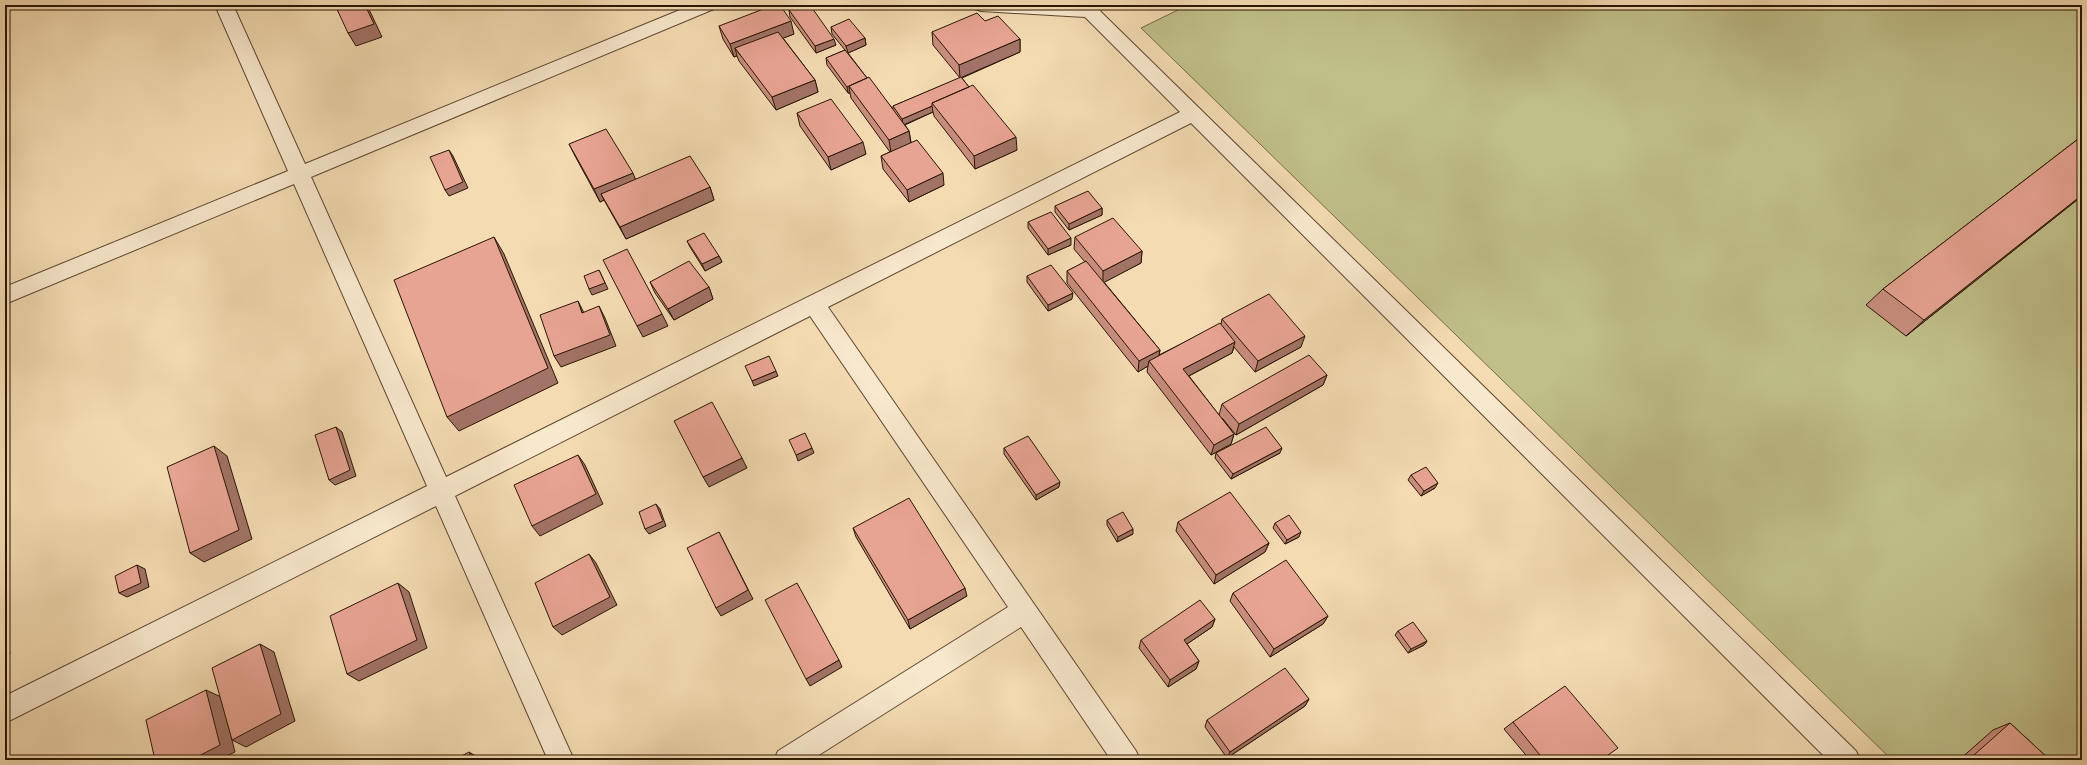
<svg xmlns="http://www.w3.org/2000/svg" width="2087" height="765" font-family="Alegreya,serif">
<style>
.green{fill:#c0bf89;stroke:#746b45}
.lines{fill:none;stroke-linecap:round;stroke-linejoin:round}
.minor-casing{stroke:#5b482d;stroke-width:2}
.minor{fill:#f8e8cd;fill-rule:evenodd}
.wall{fill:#c88d7e;stroke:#281701}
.shaded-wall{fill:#a27367;stroke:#281701}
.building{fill:#e8a493;stroke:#281701}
</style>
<rect width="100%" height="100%" fill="#f4dbb2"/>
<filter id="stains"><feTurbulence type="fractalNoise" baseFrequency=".005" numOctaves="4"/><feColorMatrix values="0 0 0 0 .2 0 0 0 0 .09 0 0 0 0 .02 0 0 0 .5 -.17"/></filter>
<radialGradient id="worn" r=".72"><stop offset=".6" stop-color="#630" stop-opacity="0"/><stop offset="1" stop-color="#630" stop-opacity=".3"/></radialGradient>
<path class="green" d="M1188 5H2082V760H1892L1141 28Z"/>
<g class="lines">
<g class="minor-casing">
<path id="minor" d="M215 5H233L305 164 692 5H717L714 9 311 177 446 477 1180 112 1085 17 981 11 975 9 972 5H1092L1099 7 1101 12 1856 751 1860 760H1828L1191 123 828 307 1136 751 1140 760H1111L1021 627 811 760H774L778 751 1008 607 810 316 455 496 574 760H548L436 506 5 723V696L427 486 294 184 5 304V287L288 171Z"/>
</g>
<use href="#minor" class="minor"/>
</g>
<path class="wall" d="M789 10 836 45 816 53 790 17Z
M985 21 1020 39V52L962 78 1017 150 975 169 934 116 933 112 905 125 909 131 911 142 944 185 909 202 883 169 881 156 890 152 851 98 850 93H848L827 65 826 58 845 50 832 34 831 27 865 38 866 45 848 53 867 78 893 109V106L960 78 933 45 932 32Z
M719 26 794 34 783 38 815 80 818 92 776 110 739 61 737 56 734 57 723 39Z
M797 113 866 154 831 170 800 126Z
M2082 136V196L1906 336 1866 305 1883 289Z
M569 144 635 179 710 187 714 200 626 239 604 200 600 202 575 156Z
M1055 206 1102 208V215L1069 230 1055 212Z
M1028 222 1071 245 1048 255 1028 228Z
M1075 237 1142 251 1141 263 1104 282 1160 350 1159 355 1221 324 1222 319 1301 347 1255 372 1234 347 1232 353 1189 376 1219 415 1222 404 1327 375 1323 385 1236 435 1222 418 1234 434 1231 444 1211 455 1147 372 1148 366 1138 372 1067 283V271L1085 262 1074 249Z
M687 241 719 256 722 262 705 271 690 247Z
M1027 276 1072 299 1048 311 1027 282Z
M650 282 709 287 713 299 674 320 655 293Z
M1004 448 1059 487 1036 500 1004 454Z
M1216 453H1280L1231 479 1215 458Z
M1411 475 1435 488 1421 496 1408 480Z
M1107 520 1133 534 1117 542 1107 525Z
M1178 522 1269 543 1265 552 1214 584 1176 531Z
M1275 523 1299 537 1285 544 1273 528Z
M853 528 967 596 910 629 856 537Z
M1233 593 1328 616 1323 624 1270 657 1230 601Z
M1215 619 1212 627 1187 644 1199 661 1196 669 1168 687 1139 648 1141 640Z
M1398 631 1427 641 1424 645 1408 653 1395 635Z
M1309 699 1305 706 1227 758 1205 727 1207 720Z
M1513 722 1601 760H1530L1504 729Z
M2010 723 2050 760H1959L1993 730Z"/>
<path class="shaded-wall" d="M365 5H367L382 37 356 46 348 33Z
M791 21 794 34 740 55 735 48 737 56 734 57 730 44Z
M865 38 866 45 848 53 846 46Z
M834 39 836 45 816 53 815 46Z
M1020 39V52L960 78 959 65Z
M815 80 818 92 776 110 772 97Z
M849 86 850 93H848L847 87Z
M932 106 933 112 903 125 902 119Z
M909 131 911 144 891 153 889 140Z
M1016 137 1017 150 975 169 974 156Z
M863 142 866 154 831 170 828 157Z
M449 150 453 156 468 188 449 196 445 190Z
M633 173 638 186 601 194 604 200 600 202 594 189Z
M943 173 944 185 909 202 907 190Z
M710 187 714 200 626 239 620 227Z
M2082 195V196L1906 336 1924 320Z
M1102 208V215L1069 230V224Z
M494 237 504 254 558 383 459 431 447 417Z
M1071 238V245L1048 255V249Z
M1142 251 1141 263 1103 283V271Z
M719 256 722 262 705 271 702 264Z
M599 270 608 289 592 295 589 289Z
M709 287 713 299 674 320 668 309Z
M1073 293 1072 299 1048 311V305Z
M578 301 584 313H582Z
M599 306 605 318 616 346 561 367 554 356Z
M662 314 668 326 643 337 637 326Z
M1305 336 1301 347 1255 372 1258 361Z
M1235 342 1232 353 1181 380 1183 369Z
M1160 350 1158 361H1149L1148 366 1138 372 1139 361Z
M776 371 778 376 754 386 752 381Z
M1327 375 1323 385 1236 435 1239 424Z
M336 427 342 432 356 476 335 485 329 480Z
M1234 434 1231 444 1211 455 1214 445Z
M214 446 227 456 252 539 204 562 190 553Z
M812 448 814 453 798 461 796 455Z
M1282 448 1280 453 1231 479 1233 474Z
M578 455 585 465 603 504 540 536 532 526Z
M742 458 747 468 709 487 703 477Z
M1060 482 1059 487 1036 500V495Z
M1438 483 1435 488 1421 496 1424 491Z
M656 504 660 509 666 526 649 534 645 529Z
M1133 529V534L1117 542 1118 537Z
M719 532 753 599 721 616 716 608Z
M1301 532 1299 537 1285 544 1287 540Z
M1269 543 1265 552 1214 584 1216 575Z
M589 554 596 563 617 605 562 635 553 627Z
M137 565 145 569 149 587 127 597 119 593Z
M398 583 409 592 427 648 359 681 347 674Z
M965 588 967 596 910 629 908 620Z
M1328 616 1323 624 1270 657 1274 649Z
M5 618 6 619 10 654 5 656Z
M1215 619 1212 627 1181 648 1184 640Z
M1427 641 1424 645 1408 653 1411 649Z
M260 644 274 652 295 721 246 747 232 740Z
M839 660 842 667 810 686 806 679Z
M1199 661 1196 669 1168 687 1170 680Z
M206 690 221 697 235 752 218 760H191Z
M1309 699 1305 706 1227 758 1230 752Z
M469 752 479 758 480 760H472Z"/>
<path class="building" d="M335 5H365L374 24 348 33Z
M774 5H780L791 21 730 44 719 26Z
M802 5H810L834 39 815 46 789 10Z
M977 13 985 21 998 16 1020 39 959 65 932 32Z
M849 19 865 38 846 46 831 27Z
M778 32 815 80 772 97 735 48Z
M845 50 867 78 847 87 826 58Z
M869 77 909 131 889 140 849 86Z
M961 77 969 87 932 103V106L902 119 893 106Z
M973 85 1016 137 974 156 932 103Z
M831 99 863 142 828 157 797 113Z
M606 129 633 173 594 189 569 144Z
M2082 136V195L1924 320 1883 289Z
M917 140 943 173 907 190 881 156Z
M449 150 463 182 445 190 430 157Z
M690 156 710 187 620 227 601 194Z
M1088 191 1102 208 1069 224 1055 206Z
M1051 212 1071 238 1048 249 1028 222Z
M1113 218 1142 251 1103 271 1075 237Z
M704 233 719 256 702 264 687 241Z
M494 237 548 368 447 417 394 280Z
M627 249 662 314 637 326 603 260Z
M689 261 709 287 668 309 650 282Z
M1086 261 1160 350 1139 361 1067 271Z
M1051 265 1073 293 1048 305 1027 276Z
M599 270 605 283 589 289 584 276Z
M1269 294 1305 336 1258 361 1222 319Z
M578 301 582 313 599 306 610 335 554 356 540 315Z
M1220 323 1235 342 1183 369 1234 434 1214 445 1149 361Z
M1309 355 1327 375 1239 424 1222 404Z
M769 356 776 371 752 381 745 366Z
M712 402 742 458 703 477 674 421Z
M336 427 350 470 329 480 315 435Z
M1266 427 1282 448 1233 474 1216 453Z
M805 433 812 448 796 455 789 440Z
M1028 436 1060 482 1036 495 1004 448Z
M214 446 239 530 190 553 167 467Z
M578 455 596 494 532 526 514 485Z
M1426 467 1438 483 1424 491 1411 475Z
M1230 492 1269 543 1216 575 1178 522Z
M909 498 965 588 908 620 853 528Z
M656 504 663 521 645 529 639 512Z
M1123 512 1133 529 1118 537 1107 520Z
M1289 515 1301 532 1287 540 1275 523Z
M719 532 748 590 716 608 687 548Z
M589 554 610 597 553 627 535 583Z
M1286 560 1328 616 1274 649 1233 593Z
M137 565 141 583 119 593 115 576Z
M398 583 417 640 347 674 330 616Z
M797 583 839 660 806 679 765 600Z
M1200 600 1215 619 1184 640 1199 661 1170 680 1141 640Z
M1413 622 1427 641 1411 649 1398 631Z
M260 644 281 714 232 740 212 668Z
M1285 668 1309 699 1230 752 1207 720Z
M1565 686 1618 748 1601 760H1544L1513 722Z
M206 690 220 745 191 760H155L146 720Z
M2010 723 2050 760H1980L1974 755Z
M469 752 472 760H454Z"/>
<rect width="2087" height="765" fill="none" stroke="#f4dbb2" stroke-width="20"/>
<rect x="6" y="6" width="2075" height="753" fill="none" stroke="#281701" stroke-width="2"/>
<rect x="10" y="10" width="2067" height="745" fill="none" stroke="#281701"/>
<rect width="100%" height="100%" filter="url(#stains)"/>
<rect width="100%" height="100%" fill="url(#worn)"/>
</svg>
